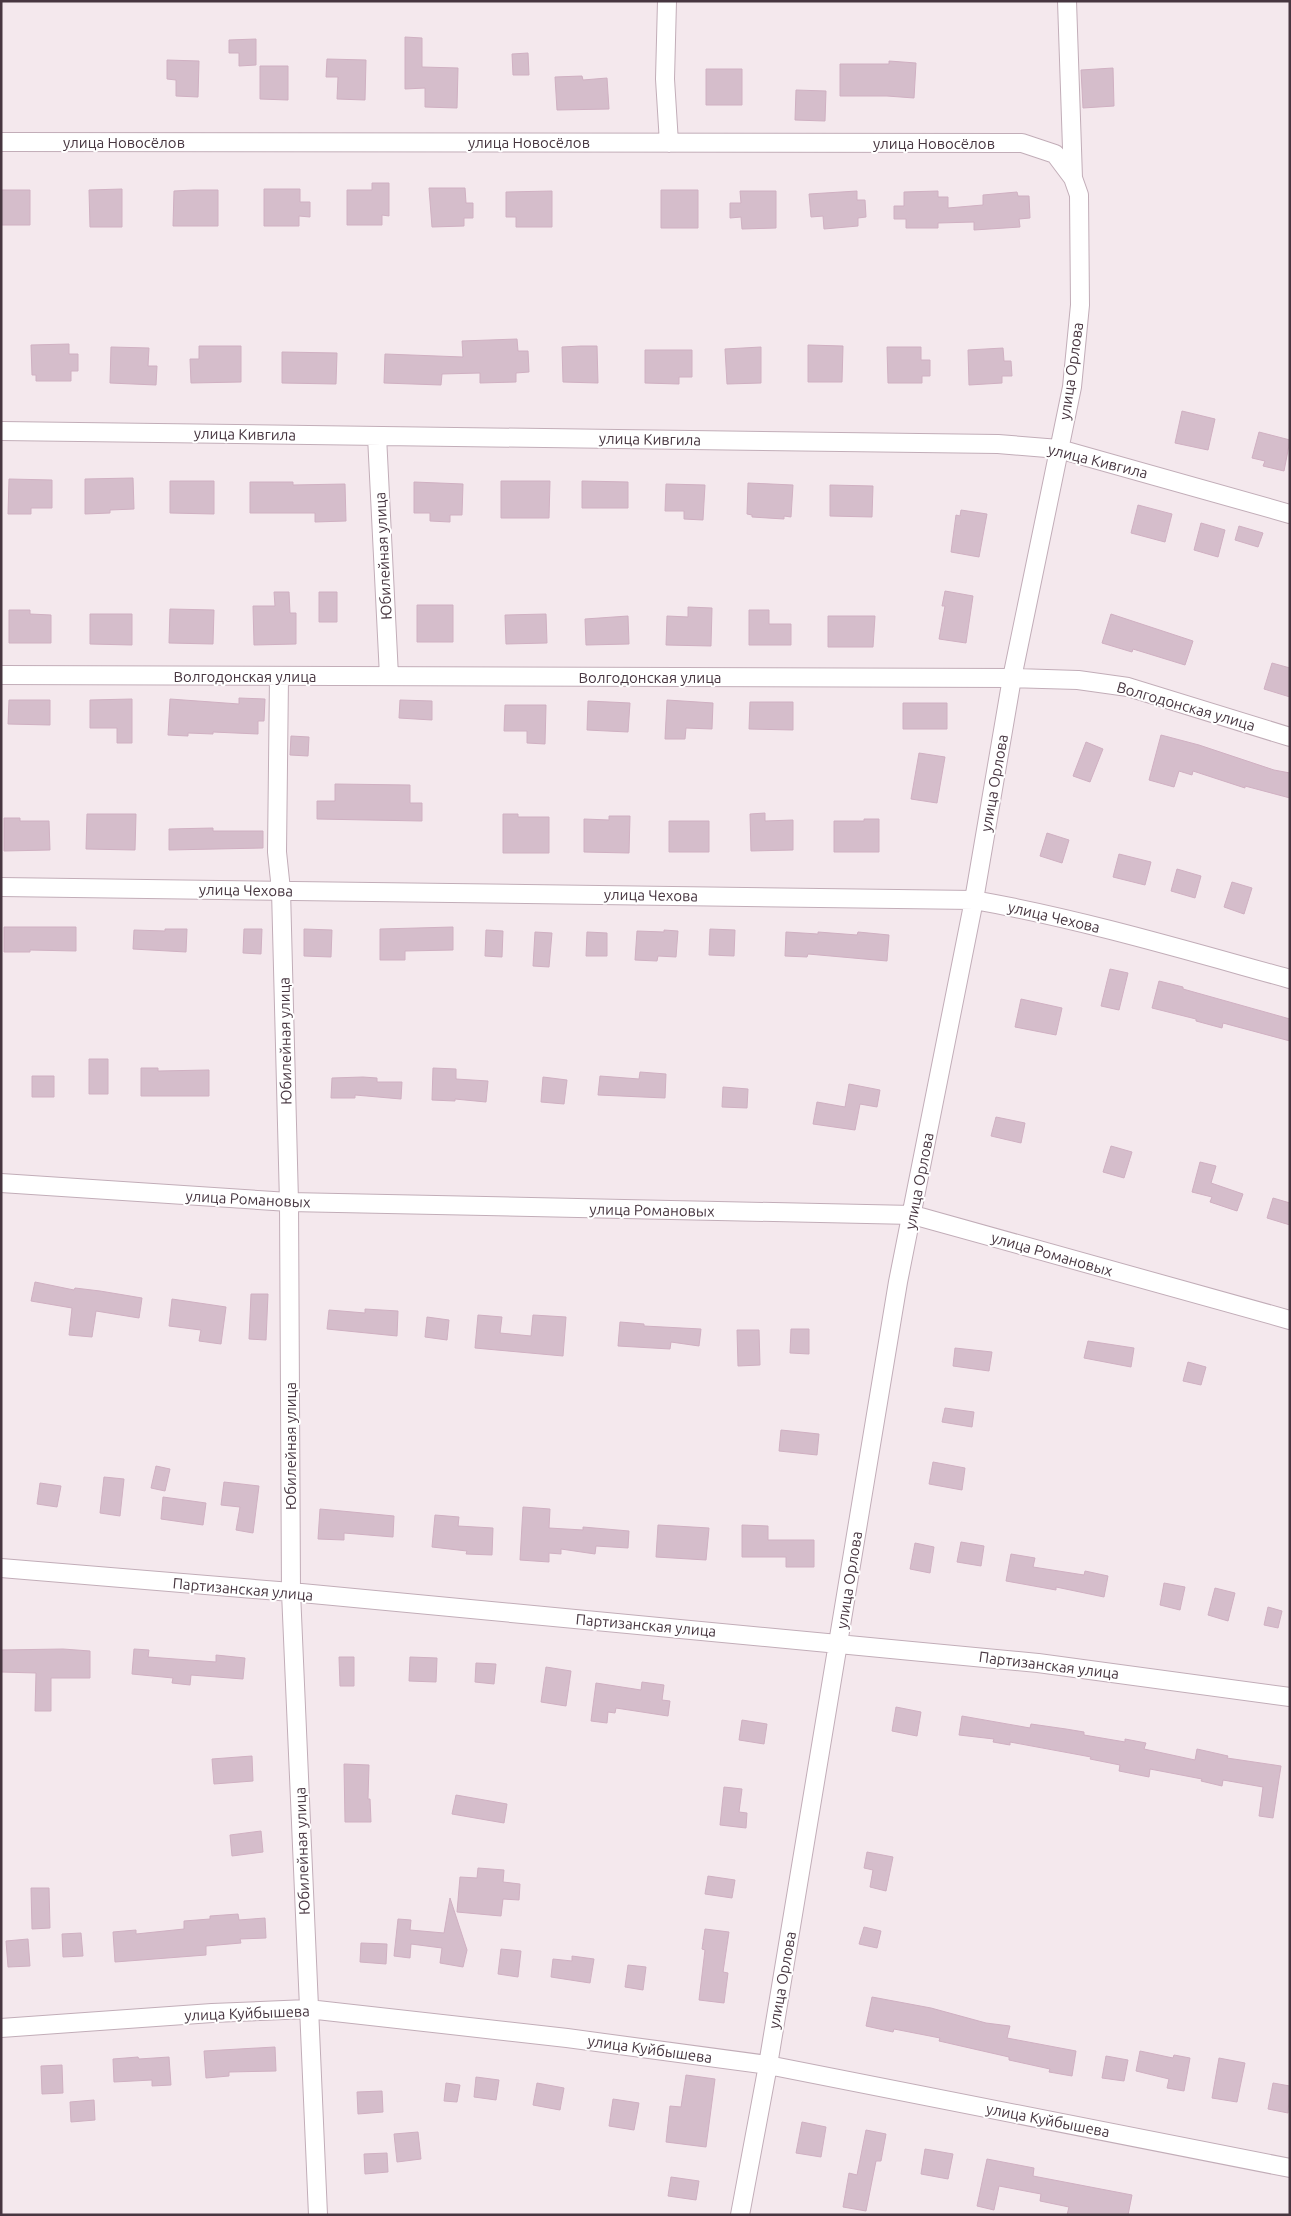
<svg xmlns="http://www.w3.org/2000/svg" width="1291" height="2216" font-family="Ubuntu,sans-serif">
<style>
.building{fill:#d5bdcb;stroke:#d0b0c2}
.lines{fill:none;stroke-linecap:round;stroke-linejoin:round}
.minor-casing{stroke:#c2adb8;stroke-width:20}
.minor{stroke:#fff;stroke-width:18}
.labels{text-anchor:middle;dominant-baseline:central;stroke-width:4;stroke-linejoin:round;paint-order:stroke}
.street-label{font-size:15px;fill:#473640;stroke:#fff}
</style>
<rect width="100%" height="100%" fill="#f4e8ed"/>
<path class="building" d="M405 37 422 38V67L458 68 457 108 425 107V88L405 89Z
M256 39V65L239 66V53H229V40Z
M528 53 529 75H513L512 54Z
M327 59 366 60 365 100 337 99 338 77H326Z
M167 60 199 61 198 97 176 96V80L167 79Z
M889 61 916 63 914 98 887 96H840V64H889Z
M260 66H288V100L260 99Z
M1113 68 1114 106 1083 108 1081 70Z
M706 69H742V105H706Z
M582 76 583 80 607 78 609 109 557 110 555 77Z
M796 90 826 91 825 121 795 120Z
M372 183H389V216L382 215V225H347V190H372Z
M429 188H465L466 203H473V218H464V226L432 227Z
M122 189V227H90L89 190Z
M264 189H300V202H310V217L299 216V226H264Z
M1 190H30V225H1Z
M194 190H218V226H173L174 191Z
M661 190H698V228H661Z
M552 191V227H516V217H506V192Z
M740 191H776V228L742 229 741 217 730 218V203H741Z
M857 191V200H865L866 217 858 218V226L824 229 823 216 811 217 809 194Z
M938 191V197H948V208L983 205V195L1017 192 1018 196H1029L1030 218 1019 219 1020 227 974 230V222L938 223V228H906V219H894V206H904V192Z
M517 339 518 351H528L529 372 516 373V382L480 383V373L442 374 441 385 384 383 385 354 463 357 462 341Z
M69 344V354H78V371H71V381H36V375H32L31 345Z
M808 345 843 346 842 382H808Z
M199 346H241V382L191 383 190 359H199Z
M581 346H597L598 383 563 382 562 347Z
M111 347 149 348 148 366H157L156 385 110 383Z
M761 347V383L727 384 725 349Z
M887 347H921V360H930V376H922V383H888Z
M1003 348 1004 361H1011L1012 376H1002V383L969 385 968 350Z
M645 350H692V377H679V384L645 383Z
M282 352 337 353 336 384 282 383Z
M1182 411 1215 419 1208 450 1175 443Z
M1259 432 1290 440 1284 471 1263 466 1265 461 1252 458Z
M133 478 134 509 110 510V513L85 514V479Z
M9 479 52 480V508H31V514H8Z
M170 481H214V514L170 513Z
M501 481H550L549 518H501Z
M582 481 628 482V508H582Z
M250 482H293V485L345 484 346 521 315 522V513H250Z
M414 482 463 484 462 515H450V522L430 521V513H414Z
M748 483 793 485 791 517 784 516V519L752 517V515L747 514Z
M666 484 705 485 703 520 684 519V511H665Z
M830 485 873 486 872 517 830 516Z
M1138 505 1172 514 1165 542 1131 533Z
M961 510 987 514 979 557 951 552 956 515 960 516Z
M1201 523 1225 530 1218 557 1194 550Z
M1239 526 1263 533 1258 547 1235 540Z
M945 591 973 596 966 643 939 639 945 606H942Z
M274 592H289L290 613H296V644L254 645 253 606H275Z
M319 592H337V622H319Z
M417 605H453V642H417Z
M688 607 712 608 711 646 666 645 667 616 688 617Z
M170 609 214 610 213 644 169 643Z
M9 610H30V614L51 615V643H9Z
M749 610H769V624H791V645H749Z
M90 614H132V645L90 644Z
M546 614 547 643 506 644 505 615Z
M1111 614 1193 641 1185 665 1133 649 1132 652 1102 643Z
M628 616 629 644 586 645 585 619Z
M828 616H875L873 647H828Z
M1272 663 1290 668V697L1264 689Z
M239 698 265 699 264 721H258V734L213 732V734L188 733V736L168 735 170 699 239 704Z
M132 699V743H117V728H90V700Z
M9 700H50V725L8 724Z
M400 700 432 701V720L399 718Z
M667 700 713 703 712 729 686 728 685 739H665Z
M588 701 630 703 628 732 587 730Z
M750 702H793V730L749 729Z
M903 703H947V729H903Z
M505 705H546L545 744 527 743V731H504Z
M1161 735 1199 745 1274 770 1290 773V798L1245 786V788L1193 771 1192 775 1179 771 1174 787 1149 780Z
M291 736 309 737 308 756 290 755Z
M1086 742 1103 749 1090 782 1073 776Z
M919 753 945 757 937 803 911 799Z
M335 784 410 785V803H422V821L317 819V801H335Z
M765 813V821L793 820V850L751 851 750 814Z
M87 814H136L135 850 86 849Z
M503 814H518V817H549V853H503Z
M609 816H630L629 853 584 852V819L609 820Z
M4 818H20V821H49L50 850 4 851Z
M864 819H879V852H834V821H864Z
M669 821H709V852H669Z
M213 828V831H263V848L169 850V829Z
M1047 833 1069 840 1062 863 1040 856Z
M1119 854 1151 862 1145 885 1113 877Z
M1177 869 1201 876 1195 898 1171 891Z
M1232 882 1252 888 1244 914 1224 907Z
M4 927H76V951L30 950V952H4Z
M453 927V950L405 951V960H380V929Z
M165 929H187L186 952 133 949 134 930 165 931Z
M244 929H262L261 954 243 953Z
M304 929 332 930 331 957 304 956Z
M710 929 735 930 734 956 709 955Z
M486 930 503 931 502 957 485 956Z
M664 930 678 931 676 957 658 956 657 961 635 960 637 931 664 932Z
M535 932 552 933 549 967 533 966Z
M587 932 607 933V956H586Z
M786 932 818 934V932L857 935 858 932 889 935 887 961 808 954 807 957 785 956Z
M1110 969 1128 973 1119 1010 1101 1006Z
M1159 981 1183 987V989L1290 1019V1041L1223 1023 1222 1028 1196 1021V1019L1152 1008Z
M1021 999 1062 1008 1056 1035 1015 1027Z
M89 1059H108V1094H89Z
M141 1068H158V1071L209 1070V1096H141Z
M433 1068 456 1069V1079L488 1081 486 1102 455 1099V1101L432 1100Z
M640 1072 666 1074 665 1098 598 1095 600 1076 639 1079Z
M32 1076H54V1097H32Z
M363 1077 377 1078V1082H402L401 1099 355 1095V1098H331L332 1078Z
M543 1077 567 1080 564 1104 541 1102Z
M849 1084 880 1090 877 1107 860 1104 855 1130 813 1124 817 1102 845 1107Z
M723 1087 748 1089 747 1108 722 1107Z
M996 1117 1025 1123 1021 1143 991 1136Z
M1111 1146 1132 1152 1124 1178 1103 1172Z
M1200 1162 1216 1166 1211 1183 1243 1194 1237 1211 1210 1202 1212 1197 1192 1192Z
M1273 1198 1290 1203V1225L1267 1218Z
M35 1282 74 1290 75 1288 100 1291 142 1298 139 1318 96 1311 92 1337 69 1335 72 1308 31 1301Z
M251 1294H268L266 1340 249 1339Z
M172 1299 226 1307 221 1344 199 1341 201 1330 169 1326Z
M365 1309 398 1311 397 1336 327 1329 329 1310 365 1313Z
M478 1315 502 1317 500 1333 531 1336 533 1315 566 1317 563 1356 475 1348Z
M427 1317 449 1320 447 1340 425 1337Z
M620 1322 644 1324V1326L701 1329 699 1346 671 1342 670 1349 618 1346Z
M791 1329H809V1354L790 1353Z
M737 1330H759L760 1365 738 1366Z
M1088 1341 1134 1348 1131 1367 1084 1358Z
M955 1348 992 1352 989 1371 953 1366Z
M1188 1362 1206 1367 1201 1385 1183 1381Z
M945 1408 974 1412 972 1427 942 1422Z
M781 1430 819 1434 817 1455 779 1451Z
M933 1462 965 1468 962 1490 929 1484Z
M156 1466 170 1469 165 1491 151 1488Z
M104 1477 124 1479 120 1516 100 1513Z
M224 1482 259 1486 253 1533 236 1530 240 1507 221 1505Z
M40 1483 61 1486 57 1507 37 1504Z
M163 1497 206 1503 203 1525 161 1519Z
M523 1507 550 1509 549 1528 583 1530V1527L629 1531 628 1548 596 1546 595 1554 561 1549V1554L549 1553V1562L520 1560Z
M320 1509 394 1516 393 1537 344 1533V1540L318 1539Z
M435 1515 459 1517 458 1526 493 1528 492 1555 466 1554 467 1551 432 1547Z
M658 1525 709 1528 706 1560 656 1557Z
M742 1525 768 1526V1540H814V1567H786V1557H742Z
M961 1542 984 1546 981 1566 957 1562Z
M915 1543 934 1547 930 1573 910 1569Z
M1011 1554 1035 1558 1033 1567 1084 1575 1085 1571 1108 1576 1104 1597 1056 1587V1590L1006 1581Z
M1164 1583 1185 1587 1180 1610 1160 1605Z
M1215 1588 1235 1593 1228 1621 1208 1615Z
M1268 1607 1282 1611 1278 1628 1264 1625Z
M63 1649 90 1651V1678H51V1711H35L36 1673 1 1672V1650Z
M134 1649 149 1650 148 1657 216 1662V1655L245 1658 243 1679 191 1675 190 1685 172 1683 173 1678 132 1674Z
M339 1657H354V1686H340Z
M410 1657 437 1658 436 1682 409 1681Z
M476 1663 496 1664 494 1684 475 1682Z
M546 1667 571 1671 566 1706 541 1702Z
M642 1682 664 1685 662 1700 670 1701 668 1716 616 1708 615 1713 608 1712 607 1723 591 1721 596 1683 641 1690Z
M896 1707 921 1712 917 1736 892 1731Z
M962 1716 1030 1728 1031 1724 1066 1729 1084 1732V1735L1125 1742V1739L1146 1743 1144 1749 1195 1760 1197 1749 1228 1756 1227 1758 1281 1766 1273 1818 1259 1816 1263 1787 1223 1780 1222 1786 1201 1781 1202 1779 1150 1769 1149 1777 1119 1771 1120 1765 1090 1759 1091 1757 1010 1742V1745L993 1742 994 1739 959 1735Z
M742 1720 767 1724 764 1744 739 1740Z
M252 1756 253 1781 214 1784 212 1759Z
M344 1764 369 1765 368 1799H370L371 1822H345Z
M724 1787 742 1789 739 1812 747 1813 746 1828 720 1825Z
M456 1795 507 1804 504 1823 452 1814Z
M261 1831 263 1852 232 1856 230 1835Z
M867 1852 893 1857 886 1891 870 1887 873 1870 864 1868Z
M478 1868 504 1870 503 1882 520 1884 519 1900 503 1899 501 1916 457 1912 460 1877 477 1878Z
M708 1876 735 1880 732 1898 705 1894Z
M31 1888H49L50 1928 32 1929Z
M450 1898 467 1950 463 1967 440 1963 442 1948 411 1944 410 1958 394 1956 398 1919 411 1920 410 1930 444 1933Z
M238 1914 239 1920 265 1918 266 1938 240 1939 241 1943 206 1946V1955L115 1962 113 1932 136 1930V1934L184 1929V1921L210 1919V1916Z
M864 1927 881 1931 877 1948 859 1944Z
M705 1929 729 1932 723 1972 728 1973 724 2003 699 2000 705 1950 702 1949Z
M81 1933 83 1956 63 1957 62 1934Z
M28 1939 30 1966 8 1967 6 1941Z
M361 1943 387 1944 386 1964 360 1962Z
M501 1949 521 1951 518 1977 498 1974Z
M572 1956 594 1959 590 1983 551 1977 553 1959 572 1961Z
M628 1965 646 1967 643 1990 625 1987Z
M872 1997 931 2008 986 2023 1010 2026 1007 2038 1076 2051 1072 2076 1049 2072 1050 2069 1009 2060V2057L939 2041 940 2038 894 2029 893 2032 866 2026Z
M275 2047 276 2071 229 2072V2076L206 2078 204 2051Z
M1140 2051 1173 2058 1174 2055 1190 2058 1184 2091 1167 2088 1169 2079 1136 2071Z
M1106 2056 1128 2060 1124 2081 1102 2078Z
M138 2057 139 2059 169 2057 171 2085 152 2086V2080L114 2082 113 2059Z
M1219 2058 1245 2063 1237 2102 1212 2098Z
M62 2065 63 2093 42 2094 41 2066Z
M686 2075 715 2079 706 2147 666 2142 670 2106 681 2107Z
M476 2077 499 2080 496 2100 474 2097Z
M446 2083 460 2085 457 2102 444 2101Z
M537 2083 564 2088 560 2110 533 2105Z
M1273 2083 1290 2086 1288 2113 1268 2109Z
M382 2091 383 2112 358 2114 357 2092Z
M613 2099 639 2103 634 2130 609 2126Z
M94 2100 95 2120 71 2122 70 2102Z
M802 2122 826 2127 821 2157 796 2153Z
M866 2130 886 2134 881 2161H876L866 2211 843 2207 849 2173 857 2175Z
M418 2132 421 2159 397 2162 394 2134Z
M925 2149 953 2154 948 2179 921 2174Z
M387 2153 388 2172 365 2174 364 2154Z
M987 2159 1034 2168 1033 2176 1132 2195 1128 2215H1067L1069 2207 1040 2201 1041 2194 999 2186 994 2210 977 2206Z
M671 2177 699 2181 696 2200 668 2196Z"/>
<g class="lines">
<g class="minor-casing">
<path id="minor" d="M667 1 665 79 669 143
M1067 1 1073 178
M1 142 1022 143 1055 154 1073 178 1079 195 1080 305 1072 387 1012 678 974 900 898 1282 768 2065 740 2215
M1 431 998 444 1059 449 1290 514
M377 436 389 676
M1 675 1012 678 1078 680 1128 687 1290 737
M279 677 277 852 281 890 289 1202 291 1592 318 2215
M1 887 974 900C1081 919 1185 950 1290 979
M1 1183 289 1202 913 1215 1290 1320
M1 1568 291 1592 1038 1663 1290 1697
M1 2028 212 2013 308 2009 567 2038 768 2065 1290 2168"/>
</g>
<use href="#minor" class="minor"/>
</g>
<g class="labels">
<g class="street-label">
<text x="124" y="142">улица Новосёлов</text>
<text x="529" y="142">улица Новосёлов</text>
<text x="934" y="143">улица Новосёлов</text>
<text transform="translate(1071 371) rotate(-82)">улица Орлова</text>
<text transform="translate(245 434) rotate(1)">улица Кивгила</text>
<text transform="translate(650 439) rotate(1)">улица Кивгила</text>
<text transform="translate(1098 461) rotate(14)">улица Кивгила</text>
<text transform="translate(383 556) rotate(-93)">Юбилейная улица</text>
<text x="245" y="676">Волгодонская улица</text>
<text x="650" y="677">Волгодонская улица</text>
<text transform="translate(1186 706) rotate(16)">Волгодонская улица</text>
<text transform="translate(994 783) rotate(-80)">улица Орлова</text>
<text transform="translate(246 890) rotate(1)">улица Чехова</text>
<text transform="translate(651 895) rotate(1)">улица Чехова</text>
<text transform="translate(1054 917) rotate(13)">улица Чехова</text>
<text transform="translate(285 1041) rotate(-91)">Юбилейная улица</text>
<text transform="translate(919 1181) rotate(-79)">улица Орлова</text>
<text transform="translate(248 1199) rotate(3)">улица Романовых</text>
<text transform="translate(652 1210) rotate(1)">улица Романовых</text>
<text transform="translate(1052 1254) rotate(16)">улица Романовых</text>
<text transform="translate(290 1446) rotate(-90)">Юбилейная улица</text>
<text transform="translate(849 1580) rotate(-81)">улица Орлова</text>
<text transform="translate(243 1589) rotate(5)">Партизанская улица</text>
<text transform="translate(646 1625) rotate(5)">Партизанская улица</text>
<text transform="translate(1049 1665) rotate(7)">Партизанская улица</text>
<text transform="translate(302 1851) rotate(-92)">Юбилейная улица</text>
<text transform="translate(782 1980) rotate(-80)">улица Орлова</text>
<text transform="translate(247 2013) rotate(-2)">улица Куйбышева</text>
<text transform="translate(650 2049) rotate(8)">улица Куйбышева</text>
<text transform="translate(1048 2120) rotate(11)">улица Куйбышева</text>
</g>
</g>
<rect width="1291" height="2216" fill="none" stroke="#473640" stroke-width="5"/>
</svg>
